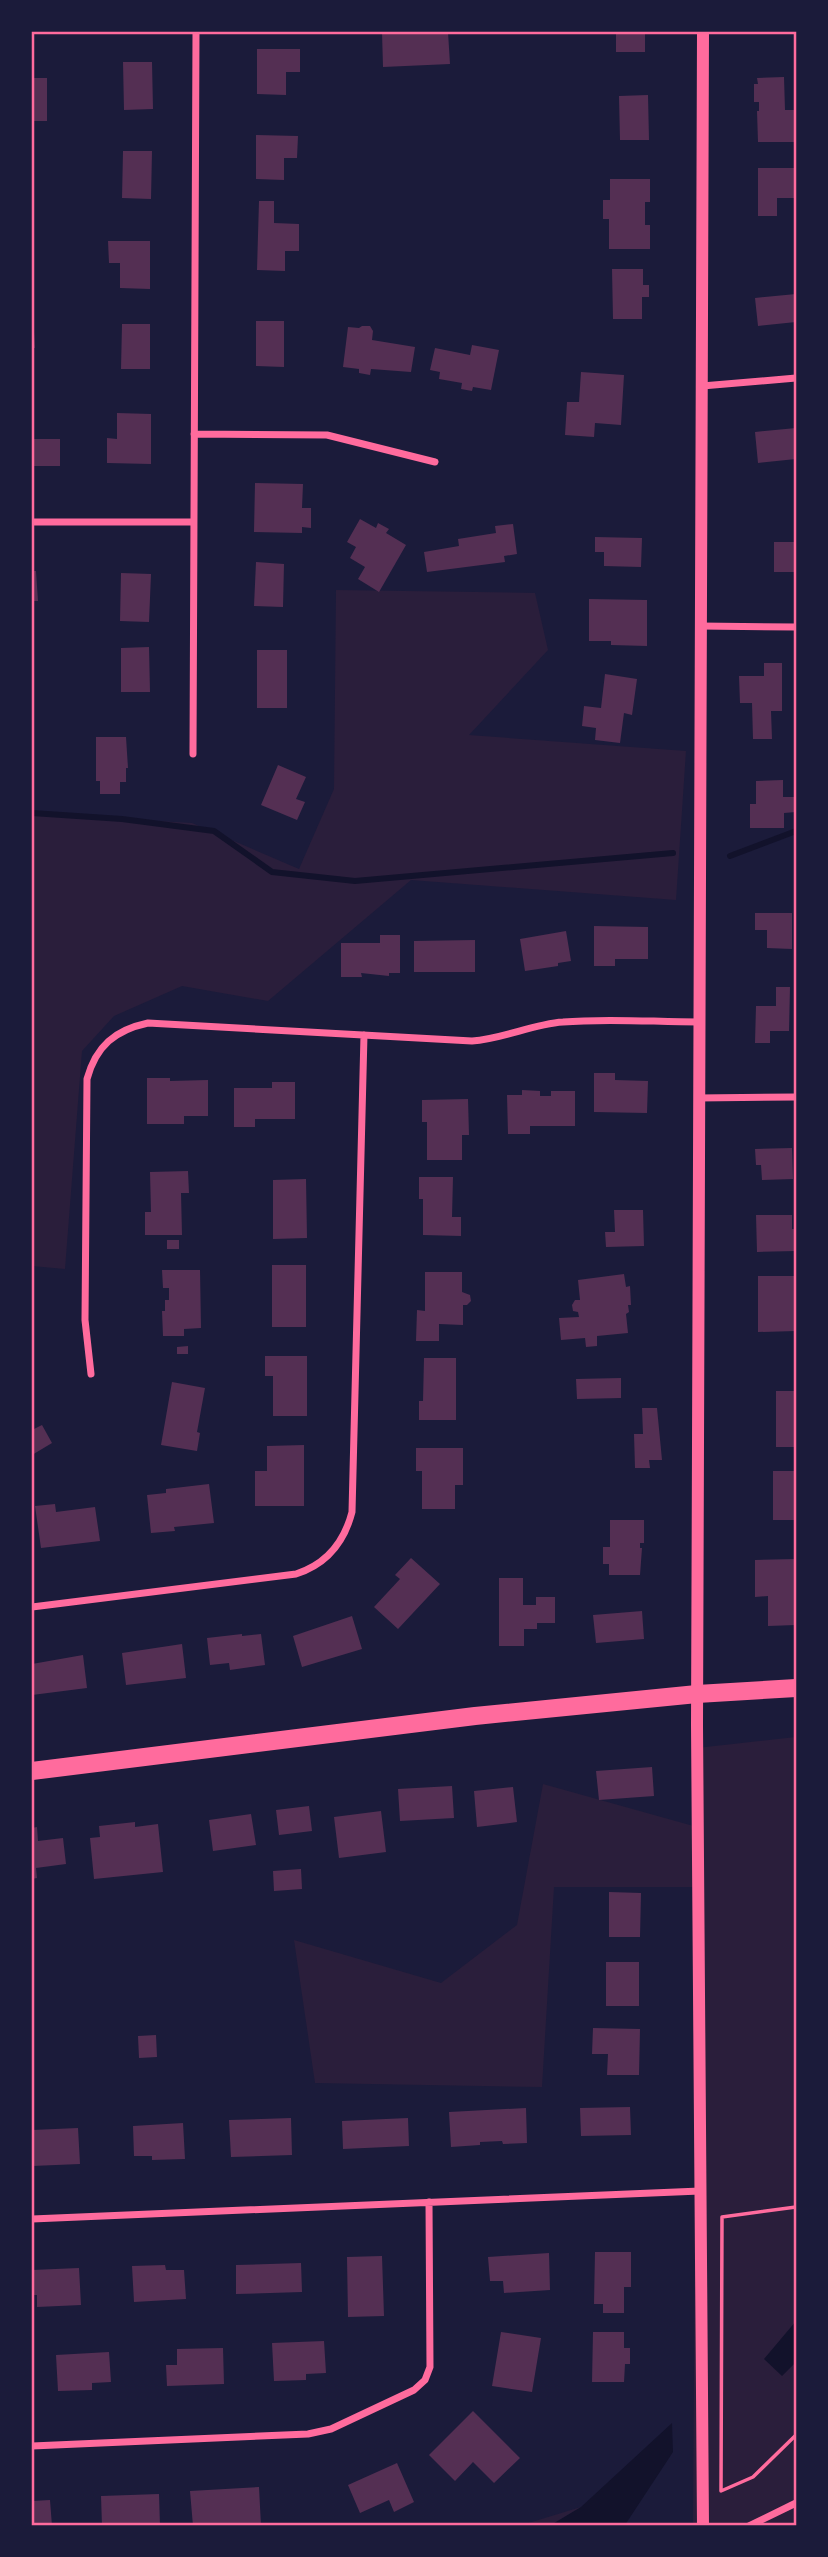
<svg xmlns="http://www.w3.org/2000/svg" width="828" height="2557" font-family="'Source Sans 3',sans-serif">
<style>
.green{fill:#2a1e3b}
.water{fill:#12122b}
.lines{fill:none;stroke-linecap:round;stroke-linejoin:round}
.stream{stroke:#12122b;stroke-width:6}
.building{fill:#542f53}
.path{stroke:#ff6b9d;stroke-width:3.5}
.minor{stroke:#ff6b9d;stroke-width:7}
.tertiary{stroke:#ff6b9d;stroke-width:12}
.primary{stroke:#ff6b9d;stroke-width:18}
.neatline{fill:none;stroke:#ff6b9d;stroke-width:2.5}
</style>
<rect width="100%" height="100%" fill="#1b1b3a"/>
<path class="green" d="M336 590 535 593 548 650 469 735 686 751 676 900 411 880 268 1001 182 986 114 1016 82 1051 65 1269 32 1266V814L192 823 299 869 334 789Z
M796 1737V2525H693L697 1887H554L542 2087 315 2083 294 1940 441 1983 517 1925 543 1784 697 1827V1748Z
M581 2507 551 2525H522Z"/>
<path class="water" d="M796 2321V2362L782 2376 764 2359Z
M672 2423 673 2452 625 2525H551L581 2507Z"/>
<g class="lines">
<path class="stream" d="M32 813 122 819 214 831 272 872 355 881 673 853
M730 856 796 831"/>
</g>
<path class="building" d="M382 32H448L450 64 383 67Z
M616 32H645V52H616Z
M257 49H300V72H286V95L257 94Z
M123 62H152L153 109 124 110Z
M784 77 785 110H794V142H758L757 111H759V102H754V84H758L757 78Z
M32 78H47V121H32Z
M648 95 649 140H620L619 96Z
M256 135 298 136 297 158H284V180L256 179Z
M123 151H152L151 199 122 198Z
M758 168H796V198H777V216H758Z
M610 179H650V202H645V225H650V249H609V219H603V200H610Z
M259 201H274V223L299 224V251H285V271L257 270Z
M108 241H150V289L120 288V263H109Z
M612 269H643V285H649V297H642V319H613Z
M796 294V322L758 326 755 298Z
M256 321H284V367L256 366Z
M122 324H150V369H121Z
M362 326H370L373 331 372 340 415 347 411 372 371 369 370 375 359 373V369L343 367 348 327 359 328Z
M32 332H34L35 348H32Z
M472 345 499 350 491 390 473 387 472 391 461 389 462 383 439 379 440 372 430 370 435 348 470 355Z
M581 372 624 375 621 425 595 423 594 437 565 435 567 402H579Z
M117 413 151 414V464L107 463V438L117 439Z
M796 428V459L758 463 755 432Z
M32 439H60V466H32Z
M255 483 303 484 302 508H311V528L302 527V533L254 532Z
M360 519 376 528 378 523 389 529 386 533 406 545 379 592 358 579 365 567 350 558 356 547 347 542Z
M513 524 517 554 504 556 505 562 427 572 424 552 459 546 458 539 496 533 495 526Z
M595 537 642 538 641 567 604 566V552H595Z
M774 542H796V572H774Z
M256 562 284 564 283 607 254 606Z
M32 571H36L38 601H32Z
M121 573 151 574 149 622 120 621Z
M589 599 647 600V646L611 645V641H589Z
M149 647 150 692H121V648Z
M257 650H287V708H257Z
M764 663H782V711H771L772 739H753L752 703H740L739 676H764Z
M605 674 637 679 632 715 624 713 620 743 595 740 596 728 582 726 584 706 601 708Z
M96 737H126L128 768H126V782H120V794H100V781H96Z
M278 765 306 777 296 799 305 802 297 820 261 805Z
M783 780V797H796V812L784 813V828H750V804H756V781Z
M755 913H792V949L767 948V930H755Z
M594 926 648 927V959H615V966H594Z
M566 931 571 961 558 963V966L525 971 520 939Z
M380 935H400V973H389V976L361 973 362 977H341V943H380Z
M475 940V972H414V941Z
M776 987H790L789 1031H770V1043H755L756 1006H776Z
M594 1073H615V1080L648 1081 647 1113 594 1112Z
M147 1078H170V1081L208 1080V1116H184V1124H147Z
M272 1082H295V1119H255V1127H234V1088H272Z
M522 1090 540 1091V1096H551V1091H575V1126H530V1134H508L507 1095H522Z
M468 1099 469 1135H462V1160H427V1122H422V1100Z
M792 1148 793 1179 762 1180 761 1165H756L755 1149Z
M188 1171 189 1193H181L182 1235H145V1212H151L150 1172Z
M419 1177H453L452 1217H461V1236L423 1235V1199H419Z
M306 1179 307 1238 273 1239V1180Z
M614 1210H643L644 1246 606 1247 605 1232H615Z
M756 1215H792V1229H796V1251L757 1252Z
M167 1240H179V1249H167Z
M272 1265H306V1327H272Z
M162 1270H200L201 1328 184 1329V1336H163L162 1311H165V1300H169V1288H163Z
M425 1272H462V1292L470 1295 471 1301 467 1305H463V1325L439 1324V1341H416L417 1310 425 1311Z
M624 1274 626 1287 630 1286 631 1305H628L629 1312 626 1314 628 1333 597 1336V1346L586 1347 585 1338 561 1340 559 1318 579 1317 578 1312 573 1311 572 1305 575 1300H580L578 1280Z
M758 1276H796V1331L758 1332Z
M188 1346V1354H177V1347Z
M265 1356H307V1416H273V1376H265Z
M424 1358H456V1420H419V1401H423Z
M621 1378V1398L577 1399 576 1379Z
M172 1382 205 1388 197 1432 200 1433 197 1451 161 1445Z
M776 1391H796V1447H776Z
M642 1408H657L662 1460H649L650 1468H635L634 1434H643Z
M32 1424 34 1429 42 1425 52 1443 32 1455Z
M304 1445V1506H255V1471H267V1446Z
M416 1448H463V1485H455V1509H422V1471H416Z
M773 1471H796V1520H773Z
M209 1484 214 1523 174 1527 175 1531 151 1533 147 1495 166 1493V1489Z
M55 1504 56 1512 95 1507 100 1541 41 1548 35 1506Z
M610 1520H644V1543H640V1548H642L640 1575H609V1564H603V1547H610Z
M411 1558 440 1584 398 1629 374 1607 400 1579 395 1575Z
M796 1559V1625L768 1626V1596L755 1597V1560Z
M499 1578H523V1605H536V1597H555V1623H537V1629H524V1646H499Z
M642 1611 644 1639 596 1643 593 1615Z
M352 1616 362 1649 302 1667 293 1636Z
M242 1634V1636L261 1634 265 1665 230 1670 229 1663 210 1665 207 1638Z
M182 1644 186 1678 126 1685 122 1653Z
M83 1655 87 1688 32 1695V1664Z
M652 1767 654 1796 599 1800 596 1771Z
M452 1786 454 1818 400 1821 398 1789Z
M513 1787 517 1822 477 1827 474 1791Z
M309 1806 312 1831 279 1835 276 1810Z
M381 1811 386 1852 339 1858 334 1817Z
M251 1814 256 1845 213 1851 209 1820Z
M135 1822V1827L158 1824 163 1872 94 1879 90 1838 100 1837 99 1826Z
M37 1827 38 1841 63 1838 66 1864 36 1868 37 1878 32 1879V1828Z
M301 1869 302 1889 274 1891 273 1871Z
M609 1892 641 1893 640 1937H609Z
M606 1962H639V2006H606Z
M593 2028 640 2029 639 2075H607L608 2054H592Z
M156 2035 157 2057 139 2058 138 2036Z
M630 2107 631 2135 581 2136 580 2108Z
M526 2108 527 2143 503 2144 502 2141 480 2142V2145L451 2147 449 2112Z
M291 2118 292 2155 231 2157 229 2120Z
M408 2118 409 2146 343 2149 342 2121Z
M183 2123 185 2159 152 2160V2156H134L133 2126Z
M78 2128 80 2164 32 2166V2130Z
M595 2252H631V2287H624V2313H603V2304H594Z
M549 2253 550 2290 504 2293 503 2281H490L488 2257Z
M382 2256 384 2316 348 2317 347 2257Z
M301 2263 302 2292 236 2294V2265Z
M165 2265 166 2270H184L186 2299 134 2302 132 2266Z
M79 2268 81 2305 37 2307V2295H32V2270Z
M501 2332 541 2338 532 2392 492 2386Z
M593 2332H624V2348H630V2364H625L624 2382H592Z
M324 2341 326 2373 306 2374V2380L274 2381 272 2343Z
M223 2348 224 2384 167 2386 166 2365H177V2349Z
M109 2352 111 2382 92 2383V2390L58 2391 56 2355Z
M473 2411 520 2458 494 2483 473 2462 455 2481 429 2455Z
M397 2463 414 2502 394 2512 389 2500 360 2513 348 2485Z
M259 2487 261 2526H193L190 2491Z
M159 2494 160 2526H102L101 2496Z
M50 2500 52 2526H32V2501Z"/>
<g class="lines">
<path class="path" d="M796 2207 722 2217 721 2491 753 2477 796 2435"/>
<path class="minor" d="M702 386 796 378
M194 434 327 435 435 462
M32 522H194
M700 626 796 627
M193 754 196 32
M698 1098 796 1097
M91 1374 85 1320 87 1079C96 1046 115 1030 148 1023L472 1041C504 1039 532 1024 563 1022 608 1018 654 1022 699 1022
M32 1607 296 1574C327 1564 344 1543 352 1512L364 1035
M32 2219 700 2191
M32 2446 308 2434 331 2429 414 2390 425 2380 430 2367 429 2202
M749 2526 796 2503"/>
<path class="tertiary" d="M703 32 697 1725 703 2526"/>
<path class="primary" d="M32 1771 475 1716 697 1694 796 1688"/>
</g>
<rect width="828" height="2557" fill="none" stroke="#1b1b3a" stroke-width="66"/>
<rect x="33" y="33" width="762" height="2491" class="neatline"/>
</svg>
